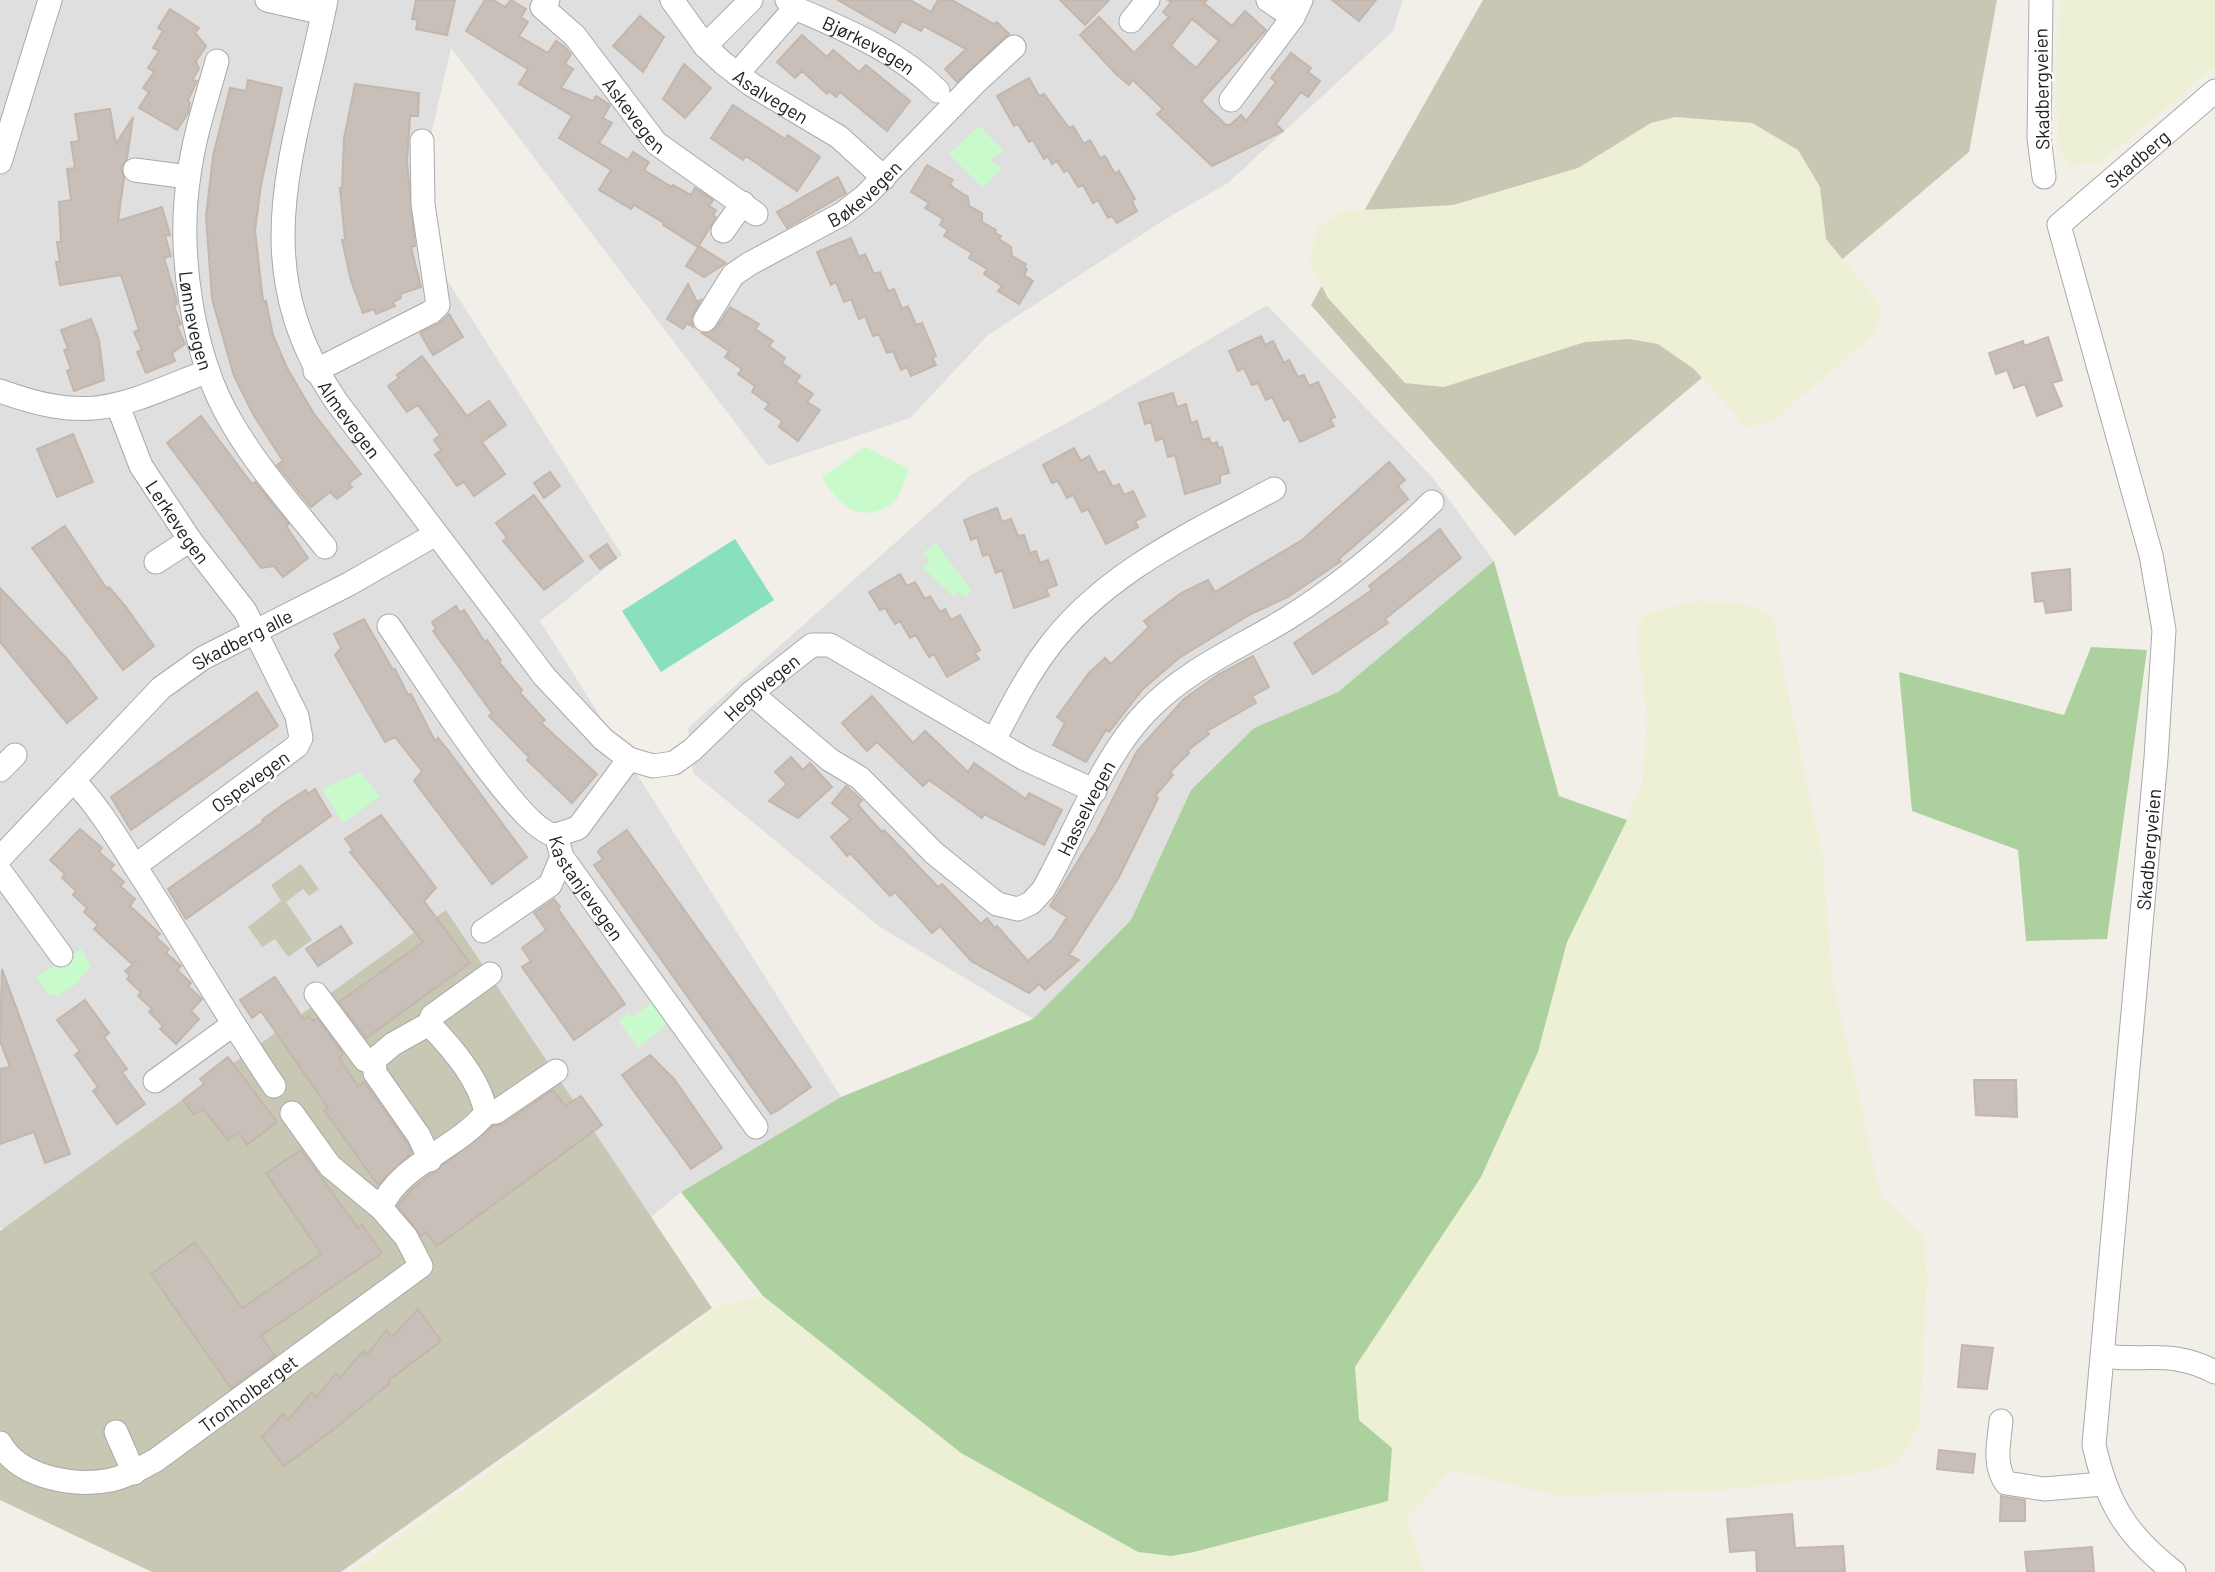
<svg xmlns="http://www.w3.org/2000/svg" width="2215" height="1572" font-family="Barlow,sans-serif">
<style>
.residential{fill:#e0dfdf}
.construction{fill:#c7c7b4}
.farmland{fill:#eef0d5}
.forest{fill:#add19e}
.park{fill:#c8facc}
.pitch{fill:#88e0be}
.building{fill:#c7bfb8;stroke:#c4b6ab;stroke-width:2;fill-rule:evenodd}
.lines{fill:none;stroke-linecap:round;stroke-linejoin:round}
.minor-casing{stroke:#a9a9a9;stroke-width:25}
.minor{stroke:#fff;stroke-width:23}
.labels{text-anchor:middle;dominant-baseline:central;stroke-width:5;stroke-linejoin:round;paint-order:stroke}
.street-label{font-size:19px;fill:#222;stroke:#fff}
</style>
<rect width="100%" height="100%" fill="#f2efe9"/>
<path class="residential" d="M0 0H1403L1393 31 1228 183 1164 220 988 335 910 418 768 466 451 48 432 130 435 261 622 555 540 621 841 1097 681 1192 485 1356 96 1235 0 1228Z
M1267 305 1433 478 1494 561 1338 692 1254 728 1191 790 1131 920 1033 1019 880 927 693 773 688 728 971 475 1094 408Z"/>
<path class="construction" d="M1483 0H1997L1969 152 1515 536 1311 305Z
M301 864 319 889 309 896 303 889 286 902 312 940 288 957 275 939 262 947 248 927 281 901 271 885Z
M446 910 712 1308 341 1572H152L0 1500V1231Z"/>
<path class="farmland" d="M2061 0H2215V67L2100 163 2071 165 2059 148 2055 63Z
M1675 117 1752 123 1798 150 1820 187 1826 239 1882 307 1877 332 1774 420 1746 428 1694 369 1658 344 1629 339 1585 342 1444 387 1405 383 1328 298 1309 262 1318 226 1345 211 1453 205 1578 168 1651 123Z
M1694 601 1745 603 1773 619 1823 860 1832 975 1881 1195 1924 1238 1927 1278 1920 1424 1898 1463 1858 1474 1726 1490 1559 1496 1450 1470 1407 1518 1424 1572H351L717 1307 763 1296 961 1453 1392 1448 1359 1420 1355 1367 1481 1177 1538 1052 1567 942 1642 784 1647 719 1636 633 1644 614Z"/>
<path class="forest" d="M1494 561 1559 796 1627 820 1567 942 1538 1052 1481 1177 1355 1367 1359 1420 1392 1448 1388 1501 1194 1552 1171 1556 1138 1552 961 1453 763 1296 681 1192 841 1097 1033 1019 1131 920 1191 790 1254 728 1338 692Z
M2091 647 2147 650 2107 939 2026 941 2018 850 1912 811 1899 672 2064 715Z"/>
<path class="park" d="M979 126 1003 150 991 160 1002 168 983 188 949 154Z
M865 447 909 469C905 479 902 492 896 500 892 505 883 510 877 511 849 519 836 498 822 477Z
M936 543 971 590 966 598 959 592 953 596 923 568 930 561 923 553Z
M360 772 380 796 343 823 322 789Z
M81 949 91 966 76 984 57 996 48 994 36 977Z
M653 1002 667 1021 665 1026 638 1048 619 1021 629 1013 632 1017Z"/>
<path class="pitch" d="M735 539 774 600 661 672 622 611Z"/>
<path class="building" d="M416 0H455L447 35 416 29 418 20 412 19Z
M485 0H493L505 7 511 0 526 9 521 17 528 22 519 36 548 53 556 41 565 47 571 54 565 64 573 69 561 88 593 101 596 96 610 105 603 118 612 123 599 143 628 160 633 152 649 162 644 170 672 187 673 185 691 195 695 188 713 200 709 206 716 210 713 215 716 217 698 247 663 225 664 223 634 205 631 209 599 190 611 170 559 138 572 116 519 84 528 69 466 31Z
M838 0H910L931 12 938 0H952L994 24 997 22 1009 34 957 82 945 69 966 49 924 26 921 31 902 21 895 33Z
M1060 0H1109L1085 25Z
M1168 0H1207L1204 3 1232 26 1245 11 1266 30 1201 101 1226 125H1230L1241 115 1246 121 1276 82 1271 78 1291 53 1311 68 1308 72 1320 81 1308 97 1301 92 1276 124 1283 131 1212 166 1157 114 1163 109 1133 80 1129 85 1116 74 1080 35 1099 17 1134 53 1169 17 1163 12 1171 2ZM1192 19 1219 41 1196 68 1171 46Z
M1332 0H1376L1359 21Z
M170 9 199 28 195 33 206 46 196 61 199 69 192 80 197 81 188 100 190 103 188 113 177 130 139 108 149 92 143 88 154 72 148 68 159 51 153 48 163 31 158 28Z
M640 16 664 37 643 72 613 46Z
M802 35 827 57 833 50 859 72 866 65 910 101 887 131 840 92 836 97 829 91 827 94 802 71 795 78 777 62Z
M684 64 711 88 685 118 663 99Z
M1029 78 1039 96 1044 94 1069 128 1073 126 1084 144 1090 140 1100 158 1105 156 1115 174 1119 171 1135 199 1132 201 1137 211 1117 223 1112 216 1108 218 1098 200 1093 203 1083 185 1078 187 1068 170 1064 172 1057 161 1052 164 1048 156 1044 159 1033 140 1029 142 1018 124 1014 126 997 96Z
M248 80 282 88 261 185 255 230 263 301H266L273 335 287 368 314 414 361 474 349 483 352 487 337 499 330 492 311 507 277 465 283 461 254 416 234 376 212 299 206 217 213 156 230 88 246 91Z
M355 84 419 93 418 116H410L407 161 415 246 411 247 421 287 400 294 401 298 393 302 395 306 376 314 374 309 363 313 351 281 342 240H345L340 188H342L344 138Z
M733 105 785 139 788 135 820 157 797 191 746 156 743 160 711 138Z
M110 109 116 144 133 117 127 159 121 168 124 178 118 221 162 207 170 235 165 236 171 256 164 258 176 298 177 304 174 306 181 324 177 326 185 344 172 353 175 361 146 373 137 352 142 350 134 332 139 330 121 275 60 285 56 262H60L57 242H61L59 202 71 200 67 169 75 168 71 142 79 141 75 114Z
M927 165 953 180 950 184 954 188 968 197 969 206 982 213V222L996 230 995 233 1001 236 999 239 1011 247 1012 256 1026 264 1024 267 1027 269 1024 275 1033 281 1019 304 998 291 1002 286 984 274 987 269 969 258 972 253 944 236 948 230 940 225 943 219 925 208 929 203 911 192Z
M838 177 846 193 787 228 777 212Z
M851 238 859 257 865 254 874 274 880 272 888 291 894 289 902 309 908 306 916 325 922 323 936 356 932 357 936 365 911 376 907 367 901 370 893 351 887 353 879 334 873 336 865 316 859 319 851 299 844 302 836 282 831 285 817 252Z
M699 246 726 263 704 277 686 266Z
M688 284 697 302 701 300 691 319 693 327 687 323 683 329 667 319Z
M730 307 759 324 755 329 773 341 769 346 785 358 782 363 800 376 796 382 813 394 807 402 820 410 798 441 779 427 782 421 765 409 769 404 752 392 755 386 738 374 742 369 725 357 729 351 702 333 716 328Z
M449 314 463 337 433 355 420 333 438 324Z
M91 319 99 340 104 380 74 391 67 371 71 369 64 350 68 349 61 330Z
M1261 336 1265 345 1273 341 1284 363 1289 360 1298 377 1304 375 1309 386 1318 382 1335 417 1330 419 1334 426 1300 442 1289 418 1284 421 1272 397 1266 400 1258 383 1252 385 1244 368 1238 371 1229 351Z
M2048 337 2062 380 2052 383 2062 406 2037 416 2025 384 2014 388 2007 370 1996 374 1989 353 2023 341 2024 346Z
M422 356 467 416 489 401 506 425 482 442 505 474 474 496 464 482 457 486 435 455 441 450 434 440 440 435 418 405 407 412 388 386 399 378 397 375Z
M1173 393 1177 407 1186 404 1191 423 1197 421 1202 440 1209 438 1211 444 1217 442 1218 448 1222 447 1229 473 1220 475V483L1185 494 1175 455 1168 457 1163 438 1156 441 1151 422 1145 424 1139 403Z
M201 416 252 484 255 482 289 524 286 526 308 558 283 577 274 566 261 568 167 443Z
M73 434 93 482 57 497 37 449Z
M1074 448 1081 461 1089 456 1098 473 1104 471 1113 487 1119 484 1124 495 1133 491 1145 516 1135 521 1138 527 1106 544 1088 509 1082 512 1073 495 1067 498 1058 481 1052 483 1043 465Z
M1389 462 1405 480 1398 486 1408 499 1339 559 1341 561 1288 597 1251 614 1179 658 1143 689 1109 732 1106 730 1086 762 1053 745 1065 723 1057 717 1089 673 1105 658 1111 664 1149 627 1144 621 1181 593 1208 580 1215 592 1302 540Z
M550 472 560 486 544 498 534 483Z
M534 495 583 561 544 590 503 541 507 538 496 523Z
M997 508 1002 522 1011 519 1018 536 1024 535 1030 553 1036 551 1040 563 1048 560 1057 585 1046 589 1049 596 1014 608 1002 570 996 573 989 554 983 556 977 537 971 540 964 520Z
M65 526 107 589 109 587 126 607 154 646 123 670 32 548Z
M1440 529 1461 558 1385 619 1388 623 1313 674 1294 643 1372 590 1369 586Z
M607 544 616 558 600 569 590 556Z
M2070 569 2071 610 2046 613 2044 601 2035 602 2032 573Z
M900 574 907 586 915 582 925 599 930 596 940 612 945 609 951 620 960 615 980 650 975 653 979 659 947 677 934 654 929 657 916 635 910 638 900 621 895 624 885 608 880 610 869 592Z
M0 588 68 660 97 698 67 723 0 642Z
M456 606 460 613 464 610 485 642 487 640 501 660 499 662 522 690 520 693 545 720 541 723 597 774 572 803 527 760 529 757 489 716 492 713 433 631 436 629 432 622Z
M364 619 393 670 395 669 408 695 411 694 435 741 438 738 448 750 527 857 492 884 414 781 422 771 395 737 385 742 335 655 341 648 334 634Z
M1253 656 1269 687 1252 696 1256 703 1207 731 1209 734 1187 751 1189 753 1170 772 1173 775 1155 796 1158 798 1119 877 1069 955 1079 960 1045 990 1039 984 1029 993 971 961 940 926 932 933 895 892 890 896 850 853 847 856 831 837 851 819 832 803 846 786 862 800 858 805 882 832 884 830 938 887 942 884 981 924 987 918 995 928 997 926 1028 961 1053 939 1067 917 1050 906 1096 832 1137 751 1184 699 1219 674Z
M257 692 278 726 131 830 111 797Z
M872 696 913 743 925 731 968 772 974 763 1026 799 1029 793 1062 810 1044 845 984 814 982 818 929 780 923 786 877 742 867 751 842 723Z
M791 757 803 770 810 763 832 787 798 818 769 801 787 784 775 772Z
M315 789 331 816 186 919 168 889 263 822 262 820 285 803 306 790 308 794Z
M381 815 436 888 424 901 470 963 366 1038 339 1002 423 942 350 852 353 850 345 839Z
M80 829 102 848 99 852 114 865 110 869 124 882 120 886 135 899 130 906 160 934 156 937 169 949 166 953 181 966 177 970 191 983 188 986 202 999 191 1011 199 1019 176 1044 160 1029 163 1026 149 1012 152 1009 138 996 141 992 127 979 130 976 125 971 137 961 131 963 94 929 98 925 84 912 87 908 73 895 76 891 62 878 65 874 50 860Z
M627 830 811 1087 780 1109 771 1114 594 865 603 859 598 852 600 849Z
M554 899 560 907 558 909 625 1004 574 1040 522 967 531 961 522 948 546 930 534 913Z
M341 926 352 943 318 966 306 949Z
M2 969 70 1154 45 1163 34 1132 0 1144V1069L10 1067 0 1041Z
M275 977 304 1020 309 1016 313 1021 317 1018 343 1054 339 1058 358 1086 364 1082 407 1143 411 1153 378 1185 324 1110 328 1108 261 1011 252 1018 240 1000Z
M85 1000 109 1033 104 1037 127 1069 122 1072 145 1104 117 1124 93 1091 98 1087 75 1055 80 1051 57 1020Z
M650 1055 674 1079 722 1148 691 1169 622 1075Z
M228 1057 277 1122 247 1145 238 1132 228 1140 203 1109 194 1115 183 1100 204 1084 200 1079Z
M1974 1080H2016L2017 1117 1976 1115Z
M553 1090 565 1106 581 1096 602 1125 437 1246 426 1232 421 1236 398 1206 411 1190 493 1126 504 1124Z
M301 1150 358 1228 362 1225 382 1253 261 1336 275 1356 231 1388 151 1274 195 1242 242 1308 321 1254 266 1173Z
M418 1309 441 1341 388 1381 390 1383 337 1427 284 1466 262 1437 283 1414 288 1420 312 1392 316 1398 336 1373 340 1378 363 1351 367 1355 386 1330 392 1337Z
M1962 1345 1993 1348 1987 1389 1958 1387Z
M1939 1450 1975 1454 1973 1473 1937 1469Z
M2001 1496 2025 1500V1521H2000Z
M1792 1514 1795 1548 1843 1546 1845 1572H1757L1756 1550 1730 1552 1727 1519Z
M2092 1547 2094 1572H2027L2025 1552Z"/>
<g class="lines">
<g class="minor-casing">
<g id="minor">
<path d="M267 0 323 13"/>
<path id="s1" d="M326 0C297 148 241 261 336 401L544 676 603 739 629 759"/>
<path id="s2" d="M548 0 542 7 575 36 656 143 756 214"/>
<path id="s3" d="M672 0 705 46 723 63 752 85 839 137 884 178"/>
<path id="s4" d="M787 0 795 8C846 30 898 51 938 91"/>
<path d="M1268 0 1293 17"/>
<path d="M2041 0 2039 138 2044 177"/>
<path d="M1131 21 1148 0"/>
<path d="M705 46 751 0"/>
<path id="s5" d="M217 61C207 98 194 136 189 175 177 251 192 357 232 423 258 468 293 507 325 547"/>
<path d="M737 74 795 8"/>
<path d="M1231 100 1293 17 1301 0"/>
<path d="M0 162 50 0"/>
<path d="M135 170 188 177"/>
<path d="M723 231 743 203"/>
<path id="s6" d="M705 320 733 275 749 264 842 214 865 196 976 82 1014 47"/>
<path d="M315 371 431 312 438 305 423 204 422 141"/>
<path d="M0 391C93 425 121 405 208 371"/>
<path id="s7" d="M118 406 141 466 190 540 245 611 297 716 301 738 297 746 135 866"/>
<path d="M156 562 190 540"/>
<path id="s8" d="M389 626C414 662 521 834 556 835L562 857 756 1127"/>
<path id="s9" d="M751 693 830 760 860 778 934 853 997 904 1018 909 1031 903 1043 890C1075 834 1102 757 1147 711 1187 669 1239 648 1288 618 1342 584 1387 546 1432 502"/>
<path d="M994 740C1010 710 1025 679 1045 652 1101 574 1192 533 1274 489"/>
<path d="M0 770 15 755"/>
<path d="M74 781C101 809 121 845 142 877 187 947 228 1018 274 1086"/>
<path id="s10" d="M556 835 578 828 629 759 653 766 674 763 692 750 751 693 812 645H830L1025 759 1095 791"/>
<path id="s11" d="M0 858 161 688 203 658 349 584 436 534"/>
<path d="M0 871 61 955"/>
<path d="M483 931 550 885 562 857"/>
<path d="M316 994 365 1060H374L393 1044 429 1024 432 1016 490 974"/>
<path d="M429 1024C453 1049 480 1080 486 1113"/>
<path d="M374 1060 375 1073 419 1136 430 1160"/>
<path d="M155 1081 231 1026"/>
<path d="M292 1113 330 1166 381 1208"/>
<path d="M2104 1356C2148 1362 2171 1349 2215 1372"/>
<path d="M2001 1421C1999 1443 1993 1464 2006 1483L2044 1489 2103 1484"/>
<path d="M116 1432 134 1473"/>
<path id="s12" d="M0 1443C19 1478 74 1487 111 1480 128 1476 141 1468 156 1460L421 1266 406 1237 381 1208C399 1164 456 1150 486 1113L496 1112 556 1071"/>
<path id="s13" d="M2174 1572C2126 1535 2107 1503 2094 1445L2156 758 2164 630 2151 555 2059 225 2215 91"/>
</g>
</g>
<use href="#minor" class="minor"/>
</g>
<g class="labels">
<g class="street-label">
<text stroke="none"><textPath href="#s4" startOffset="94">Bjørkevegen</textPath></text>
<text transform="translate(2041 89) rotate(-91)">Skadbergveien</text>
<text stroke="none"><textPath href="#s3" startOffset="140">Asalvegen</textPath></text>
<text stroke="none"><textPath href="#s2" startOffset="152">Askevegen</textPath></text>
<text stroke="none"><textPath href="#s13" startOffset="1493">Skadberg</textPath></text>
<text stroke="none"><textPath href="#s6" startOffset="208">Bøkevegen</textPath></text>
<text stroke="none"><textPath href="#s5" startOffset="264">Lønnevegen</textPath></text>
<text stroke="none"><textPath href="#s1" startOffset="439">Almevegen</textPath></text>
<text stroke="none"><textPath href="#s7" startOffset="131">Lerkevegen</textPath></text>
<text stroke="none"><textPath href="#s11" startOffset="329">Skadberg alle</textPath></text>
<text stroke="none"><textPath href="#s10" startOffset="271">Heggvegen</textPath></text>
<text transform="translate(250 781) rotate(-36)">Ospevegen</text>
<text stroke="none"><textPath href="#s9" startOffset="471">Hasselvegen</textPath></text>
<text stroke="none"><textPath href="#s13" startOffset="752">Skadbergveien</textPath></text>
<text stroke="none"><textPath href="#s8" startOffset="332">Kastanjevegen</textPath></text>
<text stroke="none"><textPath href="#s12" startOffset="287">Tronholberget</textPath></text>
</g>
</g>
</svg>
